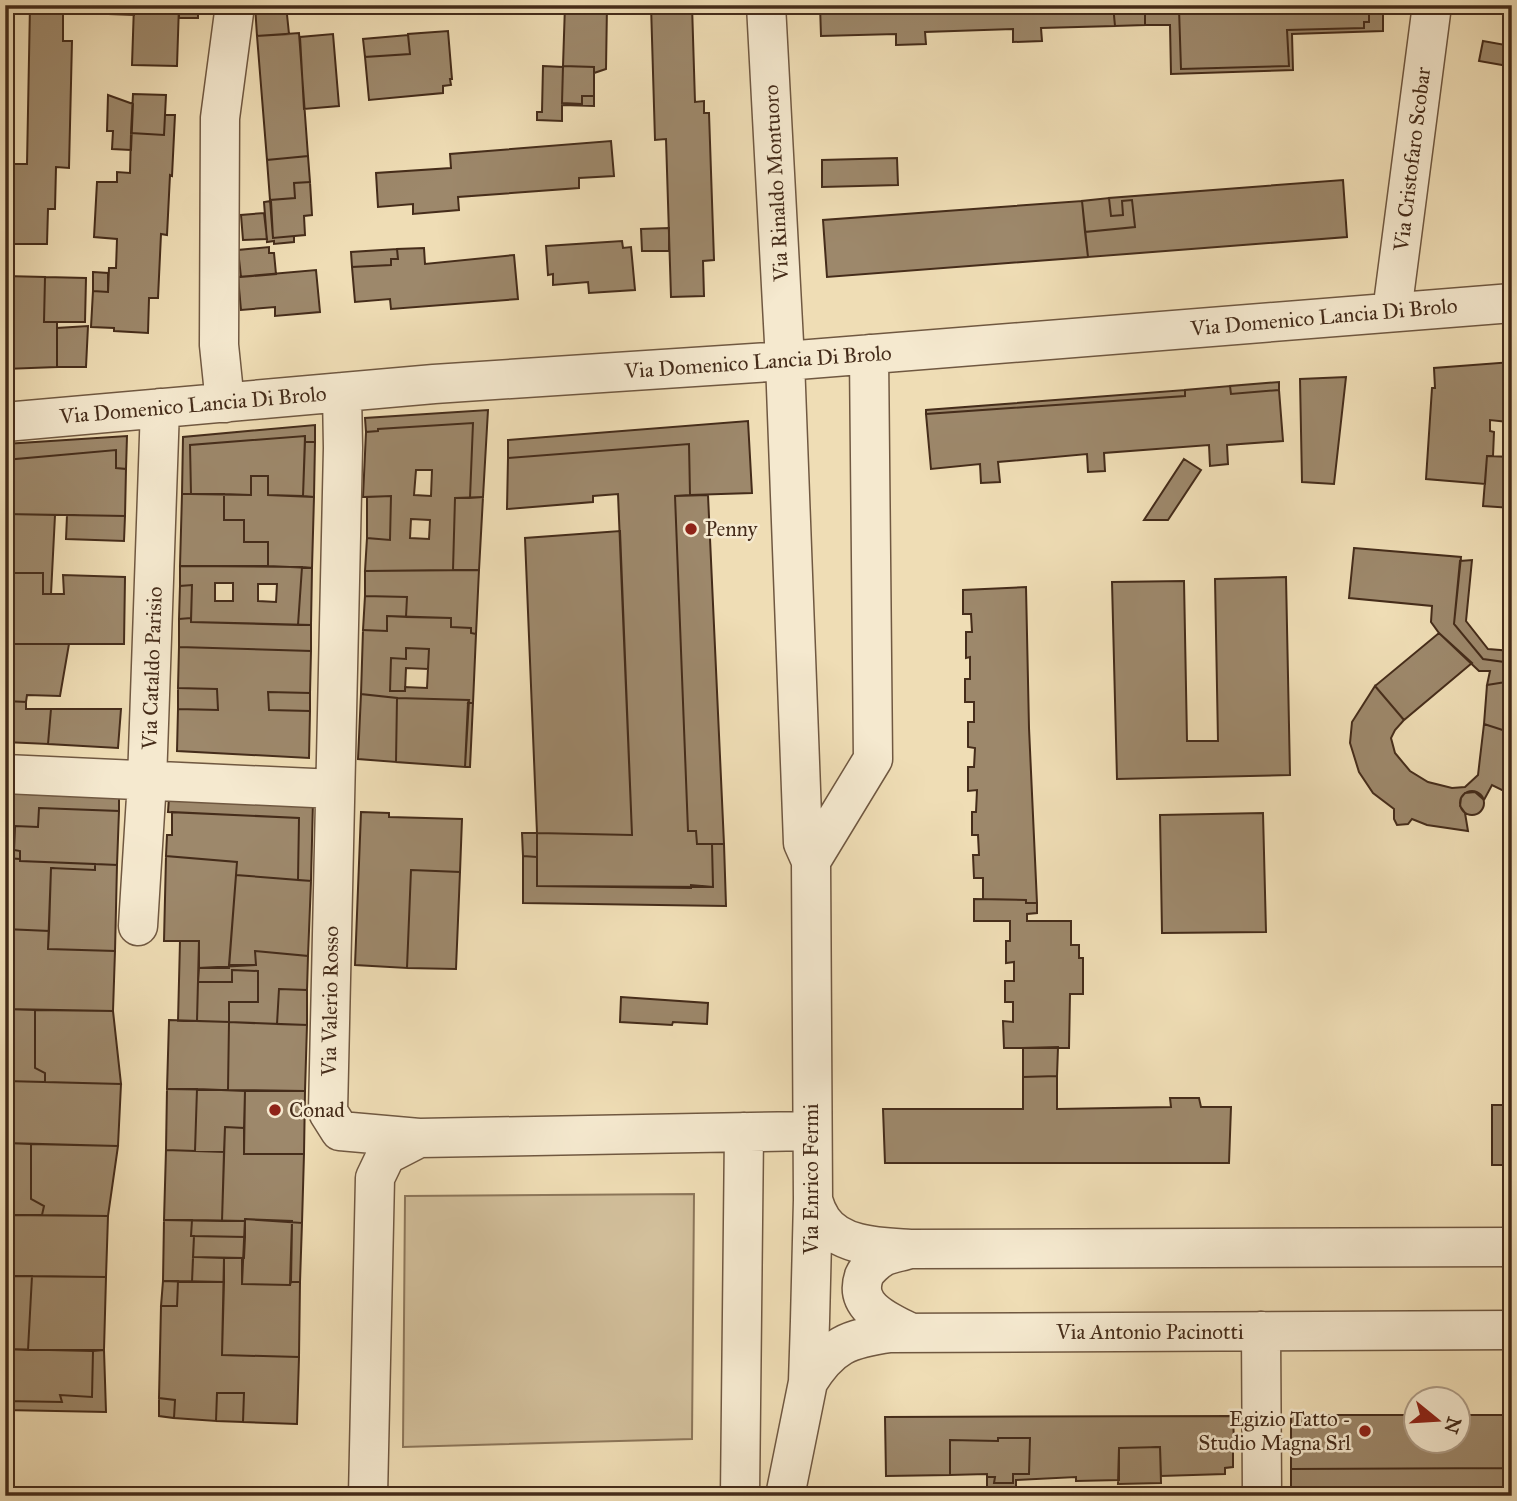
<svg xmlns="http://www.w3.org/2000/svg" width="1517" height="1501" font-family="'IM FELL Great Primer',serif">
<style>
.green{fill:#d2bf9b;stroke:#8c765a;stroke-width:2}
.building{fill:#9d886b;stroke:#452c1a;stroke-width:2;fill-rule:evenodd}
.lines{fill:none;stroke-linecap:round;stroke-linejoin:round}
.minor-casing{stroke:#705841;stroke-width:41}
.minor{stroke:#f5e9cf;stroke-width:38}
.poi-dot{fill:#8f2418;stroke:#f5e9cf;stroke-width:2.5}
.labels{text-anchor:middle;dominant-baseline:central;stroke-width:5;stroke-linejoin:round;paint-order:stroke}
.street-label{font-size:21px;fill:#452c1a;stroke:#f5e9cf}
.poi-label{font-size:21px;fill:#452c1a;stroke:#f5e9cf;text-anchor:start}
</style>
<rect width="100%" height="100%" fill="#efddb5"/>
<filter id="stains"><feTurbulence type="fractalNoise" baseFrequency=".00286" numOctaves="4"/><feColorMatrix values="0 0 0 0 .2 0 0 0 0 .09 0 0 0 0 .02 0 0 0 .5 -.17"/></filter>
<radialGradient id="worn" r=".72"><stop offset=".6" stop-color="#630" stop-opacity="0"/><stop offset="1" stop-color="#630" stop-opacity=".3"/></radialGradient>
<path class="green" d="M694 1194 692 1439 403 1447 405 1196Z"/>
<path class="building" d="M30 5H63V41H72L69 168 56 167 55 209H48L47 244H11L12 164H27Z
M109 5H134V15L109 14Z
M134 5H179L177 66 132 65Z
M179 5H198V18H179Z
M255 5H286L289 34 257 36Z
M565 5H607L606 69 594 73V67L563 66Z
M651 5H692L695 102 704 101V113H709L714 260 703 261 704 296 671 297 666 139 655 140Z
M820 5H1113L1115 26 1041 28 1042 41 1013 42V29L925 32 926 44 896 45V34L821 36Z
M1113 5H1145V25L1115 26Z
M1145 5H1272L1179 9 1181 69 1289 66 1287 30 1364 28V22H1369V5H1383V31L1292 34 1293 70 1171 74 1170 25H1145Z
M1272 5H1369V22H1364V28L1287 30 1289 66 1181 69 1179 9Z
M448 31 452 79H450L451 85 443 86V93L369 100 365 57 410 54 408 34Z
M299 33 308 156 267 160 257 36Z
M333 34 339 106 304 109 300 37Z
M408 35 410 54 365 57 363 39Z
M1483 41 1511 46 1508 66 1479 61Z
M543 66 563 67 562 103 582 104V96H594V106L562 105V121L537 120V112H542Z
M563 66 594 67V96H582V104L562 103Z
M133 94 166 95 164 135 131 133Z
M108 95 133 104 131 150 112 149 113 131H107Z
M165 115H175L172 176 170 175 167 235 161 234 158 298H149L148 333 114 331V328L91 327 93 291 108 292 109 268H116L117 239 94 237 97 182H117V172L130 173 131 133 164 135Z
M611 141 614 176 579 178V188L458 197 459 210 413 214V204L378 207 376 173 451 168 450 154Z
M308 156 310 182 294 183 295 198 270 200 267 160Z
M897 158 898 185 822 187V160Z
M1343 180 1347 237 1088 257 1085 232 1135 227 1132 200 1122 201 1123 215 1111 216 1109 198Z
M310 182 312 215 304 216 305 235 273 238 270 200 295 198 294 183Z
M1109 198 1111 216 1123 215 1122 201 1132 200 1135 227 1085 232 1082 201Z
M271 201 273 238 294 236V242L274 244V241L267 242 264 202Z
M1082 201 1088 257 827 277 823 220Z
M264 213 267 239 243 240 241 215Z
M669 228V251H642L641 229Z
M622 241 623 248 631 247 635 290 589 293 588 282 553 285V274L548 275 546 246Z
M269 247V253H274L276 274 241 277 238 250Z
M424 248 425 264 514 255 518 299 391 309 390 299 355 302 352 267 391 265V259H398L397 249Z
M397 249 398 259H391V265L352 267 351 252Z
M316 270 320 312 275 316V307L241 310 238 277Z
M93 272 108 273V292L93 291Z
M5 276 45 277 44 322H57V367L5 369Z
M45 277 86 278 85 322H44Z
M88 326 86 367H57V328Z
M1512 362V427H1508V422L1490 420V431L1494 432 1493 456H1487L1485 484 1426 479 1432 388H1435L1434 368Z
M1346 377 1334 484 1302 482 1300 379Z
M1279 382V390L1231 394 1230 386Z
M1230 386 1231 394 1279 390 1283 441 1227 445 1228 464 1210 466 1209 445 1104 453 1105 471 1088 472 1087 454 998 462 1000 482 981 483 980 464 931 469 926 414 1185 396V390Z
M1185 390V396L926 414V410Z
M488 410 483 497 470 498 473 423 378 429V431L366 432 365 418Z
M748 421 752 493 690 495 689 444 508 458V440Z
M473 423 470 498H455L453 570 365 571 367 538 390 540 391 496 363 497 366 432 378 431V429ZM416 470H432L431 496 414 495ZM411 519 430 520 429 539 410 538Z
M315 425V442H305V436L190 445 191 494H182L183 437Z
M127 436 126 469 116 468V450L5 460V444Z
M305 436 303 496 268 495V476H251V495L191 494 190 445Z
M305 442H315L314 497 303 496Z
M689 444 690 495 675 496 688 831H696L697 844H712L713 887 537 886V833L632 835 618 494 593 496V502L507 509 508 458Z
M116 450V468L126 469 125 516 5 514V460Z
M1487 456 1512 457V508L1483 506Z
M1184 459 1201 470 1168 520H1144Z
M251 476H268V495L314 497 312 568 268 566V542H244V520H224V494L251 495Z
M182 494H224V520H244V542H268V566H180Z
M708 495 724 844H697L696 831H688L675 496Z
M391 496 390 540 367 538V497Z
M483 497 479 570H453L455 498Z
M6 514 55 515 51 594H43V573H5Z
M67 515 125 516 124 541 66 539Z
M620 531 632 835 537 833 525 538Z
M1354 548 1461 557 1454 624 1483 659 1512 663V681L1487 685 1490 671H1479L1439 633 1431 622 1432 606 1349 598Z
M1472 560 1466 621 1488 649 1512 651V663L1483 659 1454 624 1460 561Z
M180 566 302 567 298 625 191 622 192 585 180 586ZM215 583H233V601H215ZM258 584H277L276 602 258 601Z
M302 567 312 568 311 625H298Z
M479 570 476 634 471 633V628L451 627V618L406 617 407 597 365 596V571Z
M5 573H43V594H64L63 575 125 577 124 644H5Z
M1286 577 1290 775 1117 779 1112 582 1184 581 1187 741H1218L1215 579Z
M192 585 191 618 179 619 180 586Z
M1026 587 1029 728 1037 903H1026V900L983 899V878H974L973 855H979L978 835H972V812H976L977 790 968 791V767H974L975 748 968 747V722H974V702H965V679H970V657L966 658V632H972L971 614H963V590Z
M365 596 407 597 406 617 387 616V631L363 630Z
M387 616 451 618V627L471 628V633L476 634 473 703H468L469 700 397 698 361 694 363 630 387 631ZM406 648 429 649 427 688 405 687V691H390L391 658 406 659Z
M191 618V622L311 625V651L179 647V619Z
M1439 633 1472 663 1404 720 1375 686Z
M5 644H69L60 696 27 695 26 702 5 701Z
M179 647 311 651 310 693 268 692 269 710 310 711 309 758 177 751 178 709 218 710 217 689 178 688Z
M406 648 429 649 428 669 406 668 405 691H390L391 658 406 659Z
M1512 681V733L1484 724 1487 685Z
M1375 686 1404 720 1395 730 1391 738 1395 753 1410 771 1428 782 1452 788 1465 787 1478 775 1484 724 1512 733V795L1492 785 1484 800 1475 792 1465 793 1461 798 1460 806 1465 813 1468 831 1427 825 1412 819 1408 824 1397 825 1394 819V809L1373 793 1359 772 1350 743 1352 722Z
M178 688 217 689 218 710 178 709Z
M268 692 310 693V711L269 710Z
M361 694 397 698 396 762 358 759Z
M397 698 469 700 465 767 396 762Z
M5 701 26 702V709H51L48 744 5 742Z
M468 703H473L470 767H465Z
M51 709H121L118 748 48 744Z
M1460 803a12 12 0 1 1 24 0a12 12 0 1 1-24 0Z
M5 793 119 798V811L39 808 38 827 15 826 14 850 20 851V859L5 858Z
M169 797 313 801 311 881 298 880 299 818 168 812Z
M39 808 119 811 117 865 20 861V851L14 850 15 826 38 827Z
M172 812 299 818 298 880 236 875 237 862 166 856 167 835H172Z
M361 812 389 813V817L462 819 460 872 411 870 407 968 355 965Z
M1263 813 1266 932 1162 933 1160 815Z
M522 833H537V857L523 856Z
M712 844H724L726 906 523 903V856L537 857V886L691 888V885L713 887Z
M166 856 237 862 229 968H199V941H164Z
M5 858 20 859V861L95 864V870L51 868 49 931 5 929Z
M95 864 117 865 115 951 48 949 51 868 95 870Z
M411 870 460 872 456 969 407 968Z
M236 875 311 881 308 956 255 951 256 965H229Z
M974 899 1026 900V903H1037V913L1027 914V921H1071V945H1079V958H1083V994H1070L1069 1048H1004L1003 1021 1013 1022V1002H1005V981H1014V962L1006 963V941H1010V921H974Z
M5 929 49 931 48 949 115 951 113 1011 5 1009Z
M180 941H199L197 1021H178Z
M255 951 308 956 307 990 279 989 277 1024 229 1022V1002H258V971L232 970V982H198L199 968 256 965Z
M232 970 258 971V1002H229V1022L197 1021 198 982H232Z
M279 989 307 990V1025L277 1024Z
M621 997 708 1003 707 1024 673 1022 672 1025 620 1022Z
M5 1009 35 1010V1068L45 1073V1082L5 1081Z
M35 1010 113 1011 121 1084 45 1082V1073L35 1068Z
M169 1020 229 1022 228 1090 167 1089Z
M229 1022 307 1025 305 1091 228 1090Z
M1058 1047 1057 1076 1023 1077V1048Z
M1057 1076V1109L1171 1107 1170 1098H1199L1201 1107H1231L1229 1163H885L883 1109H1023V1077Z
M5 1081 121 1084 118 1146 5 1143Z
M167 1089H197L195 1151 166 1150Z
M197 1089 245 1091 244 1128 225 1127 224 1152 195 1151Z
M245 1091H305L304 1154H244Z
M1492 1105H1512V1165H1492Z
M225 1127 244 1128V1154H304L302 1223 245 1219V1221H222Z
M6 1143 31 1144V1199L44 1206 42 1215H5Z
M31 1144 118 1146 108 1216 42 1215 44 1206 31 1199Z
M166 1150 224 1152 222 1221 164 1220Z
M5 1215 108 1216 106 1277 5 1276Z
M245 1219 292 1221 290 1285 242 1284Z
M164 1220H192L191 1236H194L192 1282 163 1281Z
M192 1220 245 1221V1237L191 1236Z
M292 1223H302L300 1282H291Z
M194 1236 245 1237 244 1258 193 1257Z
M193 1257 224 1258V1282H192Z
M224 1258H242V1284L290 1285 291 1282H300L299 1357 222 1355Z
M5 1276H32L28 1350 5 1349Z
M32 1276 106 1277 104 1350H28Z
M163 1281H178L177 1306H161Z
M178 1281 224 1282 222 1355 299 1357 297 1424 243 1422 244 1393H217L216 1421 174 1418 175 1400 159 1398 161 1306H177Z
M5 1349 93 1351 92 1397 60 1395 62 1402 5 1401Z
M104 1350 106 1412 5 1410V1401L62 1402 60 1395 92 1397 93 1351Z
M217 1393H244L243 1422 216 1421Z
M159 1398 175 1400 174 1418 159 1416Z
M1291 1415H1416V1442H1458V1415H1512V1468L1291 1469Z
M1233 1416 1234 1442H1229V1449H1233V1467L1225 1468V1474L1161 1476 1160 1447 1119 1448V1480L1076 1481V1477L1016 1480V1496H987V1477H995L994 1483H1013V1474H1029L1030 1438H998V1441L950 1440V1475L886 1476 885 1417Z
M998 1438H1030L1029 1474H1013V1483H994L995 1477H987V1474L950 1475V1440L998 1441Z
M1160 1447 1161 1483 1118 1484 1119 1448Z
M1512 1468V1496H1291V1469Z"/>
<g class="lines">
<g class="minor-casing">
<path id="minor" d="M766 5 785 361 803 843 811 861 813 1200 810 1321 808 1382 785 1496
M1392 312 1432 5
M342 392 343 448 328 1112 340 1131 419 1138 811 1131
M225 403 219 345 220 118 235 5
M5 422 434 384 785 361 1512 303
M5 774 335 789
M811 861 873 759 869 354
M138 926 147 781 160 408
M813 1200C815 1207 818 1214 822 1220 840 1247 881 1247 910 1249L1512 1247
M910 1249C901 1252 891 1253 883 1257 876 1261 867 1269 864 1276 853 1308 888 1321 911 1333
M1261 1331 1262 1496
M808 1382C831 1345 848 1339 890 1333L1512 1330
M368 1496 375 1178 386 1155 419 1138
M740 1496 744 1132"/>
</g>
<use href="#minor" class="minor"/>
</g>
<g class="poi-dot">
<circle cx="691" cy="529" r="7"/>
<circle cx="275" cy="1110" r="7"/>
<circle cx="1365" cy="1431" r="7"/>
</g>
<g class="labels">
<g class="street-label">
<text transform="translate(1412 159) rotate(-83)">Via Cristofaro Scobar</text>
<text transform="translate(776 183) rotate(-93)">Via Rinaldo Montuoro</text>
<text transform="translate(1324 317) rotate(-5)">Via Domenico Lancia Di Brolo</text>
<text transform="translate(758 362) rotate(-4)">Via Domenico Lancia Di Brolo</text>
<text transform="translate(193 405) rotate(-5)">Via Domenico Lancia Di Brolo</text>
<text transform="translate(152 668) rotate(-88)">Via Cataldo Parisio</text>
<text transform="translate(330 1001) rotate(-89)">Via Valerio Rosso</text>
<text transform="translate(811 1179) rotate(-90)">Via Enrico Fermi</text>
<text x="1150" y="1332">Via Antonio Pacinotti</text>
</g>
<g class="poi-label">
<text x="705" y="529">Penny</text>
<text x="289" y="1110">Conad</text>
<text x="1351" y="1419" text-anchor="end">Egizio Tatto -<tspan x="1351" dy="24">Studio Magna Srl</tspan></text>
</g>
</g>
<rect width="1517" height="1501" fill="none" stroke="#efddb5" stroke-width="28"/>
<rect x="7" y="7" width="1503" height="1487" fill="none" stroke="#452c1a" stroke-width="3.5"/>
<rect x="14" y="14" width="1489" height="1473" fill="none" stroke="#452c1a" stroke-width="2"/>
<g transform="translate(1437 1420) rotate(108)"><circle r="33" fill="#f5e9cf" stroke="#af9d87" stroke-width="2"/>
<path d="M0-5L12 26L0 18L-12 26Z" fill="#8f2418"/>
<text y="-10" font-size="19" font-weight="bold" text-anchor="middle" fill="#452c1a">N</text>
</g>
<rect width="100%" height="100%" filter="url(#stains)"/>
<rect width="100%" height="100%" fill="url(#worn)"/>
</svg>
